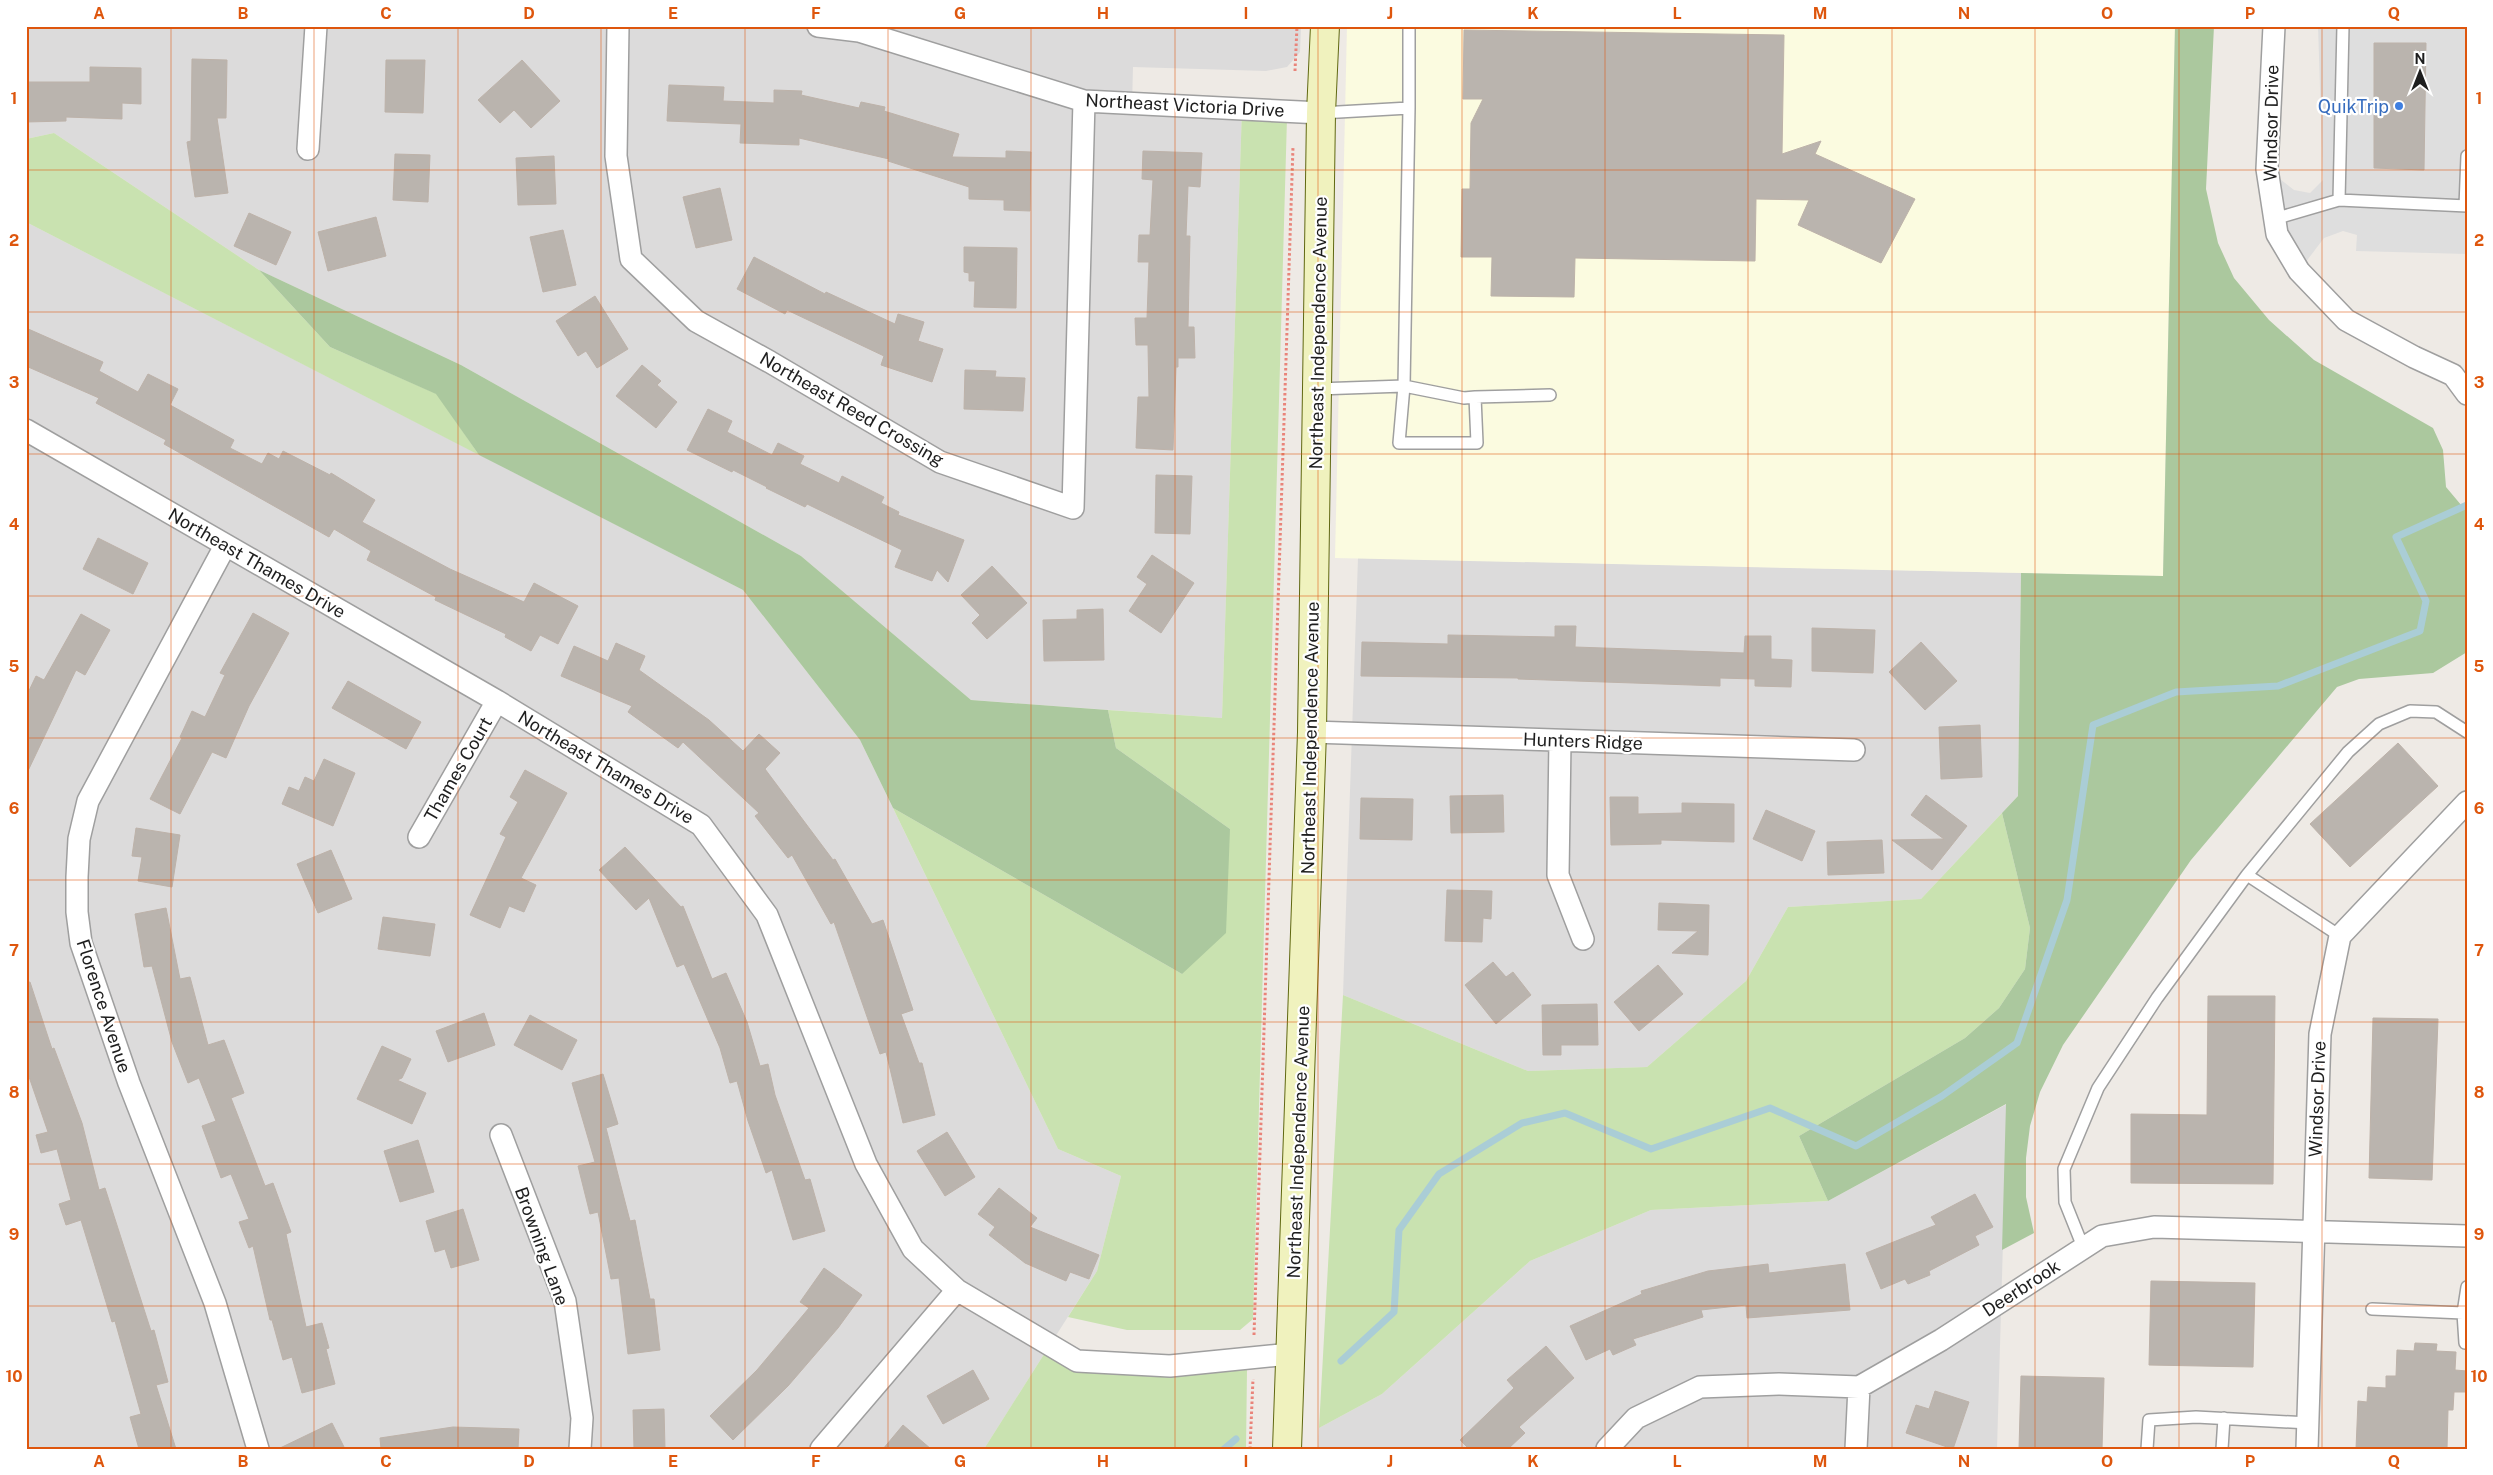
<svg xmlns="http://www.w3.org/2000/svg" width="2493" height="1475" font-family="'Public Sans',sans-serif">
<style>
.residential{fill:#dcdbdb}
.education{fill:#fbfbe0}
.grass{fill:#c9e2b0}
.forest{fill:#abc89e}
.parking{fill:#dedede}
.lines{fill:none;stroke-linecap:round;stroke-linejoin:round}
.stream{stroke:#aacdd6;stroke-width:7}
.building{fill:#bab4ae;stroke:#bdb2a9}
.lane-casing{stroke:#9f9f9f;stroke-width:14}
.street-casing{stroke:#9f9f9f;stroke-width:24}
.secondary-casing{stroke:#606811;stroke-width:30}
.path{stroke:#e9847a;stroke-width:3;stroke-dasharray:2.5 2.5;stroke-linecap:butt}
.lane{stroke:#fff;stroke-width:11}
.street{stroke:#fff;stroke-width:21}
.secondary{stroke:#f0f2be;stroke-width:28}
.grid{fill:none;stroke:#de560d;stroke-width:1;stroke-opacity:0.55}
.shop-dot{fill:#3f7fe0;stroke:#fff;stroke-width:2}
.labels{text-anchor:middle;dominant-baseline:central;stroke-width:4.5;stroke-linejoin:round;paint-order:stroke}
.street-label{font-size:18px;fill:#1e1e1e;stroke:#fff}
.shop-label{font-size:18px;fill:#366cbe;stroke:#fff;text-anchor:end}
.neatline{fill:none;stroke:#de560d;stroke-width:2}
.grid-label{font-size:16px;text-anchor:middle;font-weight:bold;fill:#de560d}
</style>
<rect width="100%" height="100%" fill="#eeeae5"/>
<path class="residential" d="M26 26H1301L1300 52 1287 67 1266 71 1133 67 1132 105 1242 108 1222 718 971 700 801 556 461 365 259 270 54 133 26 139Z
M26 222 743 590 860 740 1058 1149 1121 1176 1097 1271 984 1449H26Z
M1358 558 2021 573 2018 796 1921 899 1788 907 1746 981 1647 1067 1528 1071 1343 995Z
M2007 1104 1997 1449H1318L1319 1428 1382 1394 1530 1261 1651 1210 1828 1201Z"/>
<path class="education" d="M1347 26H2175L2163 576 1335 558Z"/>
<path class="grass" d="M1242 108 1287 118 1253 1319 1240 1330H1127L1068 1317 1097 1271 1121 1176 1058 1149 893 808 1182 974 1230 829 1116 748 1108 710 1222 718Z
M54 133 259 270 330 347 437 394 479 455 26 222V139Z
M2002 813 2030 928 2025 969 1999 1008 1965 1038 1799 1136 1828 1201 1651 1210 1530 1261 1382 1394 1319 1428 1343 995 1528 1071 1647 1067 1746 981 1788 907 1921 899Z
M1048 1348 1224 1362 1247 1370 1246 1449H984Z"/>
<path class="forest" d="M2175 26H2214L2206 189 2218 243 2234 278 2269 320 2314 360 2433 428 2443 450 2446 487 2467 512V652L2433 673 2359 679 2337 687 2191 860 2063 1045 2040 1092 2030 1126 2026 1158V1197L2034 1233 2002 1250 2006 1104 1828 1201 1799 1136 1965 1038 1999 1008 2025 969 2030 928 2002 813 2018 796 2021 573 2163 576Z
M259 270 461 365 801 556 971 700 1108 710 1116 748 1230 829 1226 933 1182 974 893 808 860 740 743 590 479 455 436 394 330 347Z"/>
<path class="parking" d="M2318 26H2467V254L2356 251 2357 235 2343 231 2324 238 2299 271 2267 169 2294 190 2310 193 2323 180Z"/>
<g class="lines">
<path class="stream" d="M1341 1361 1394 1312 1399 1230 1439 1174 1522 1123 1565 1113 1651 1149 1770 1108 1856 1146 1942 1096 2017 1043 2067 900 2093 725 2176 692 2278 686 2420 631 2426 601 2396 537 2467 505
M1224 1449 1236 1439"/>
</g>
<path class="building" d="M1464 30 1784 35 1782 154 1821 141 1815 154 1915 199 1881 263 1798 225 1809 200 1756 199 1755 261 1575 258 1574 297 1491 296 1492 257H1461L1462 189H1470L1471 123 1483 99H1463Z
M2374 43H2426L2424 170 2374 168Z
M192 59 227 60 226 118H217L228 193 195 197 187 142 191 141Z
M386 60H425L423 113 385 112Z
M522 60 560 101 531 128 514 110 500 123 478 100Z
M90 67 141 68V104L122 103V119L66 117V121L26 122V82H90Z
M669 85 724 87 723 101 774 103V90L802 91 801 95 859 108 861 102 885 107 884 111 959 134 952 157 1006 158V151L1031 152 1030 211 1004 210V200L969 199V187L888 161 889 159 799 138V145L740 143 741 124 667 121Z
M1143 151 1202 153 1200 187 1188 186 1186 236H1190L1188 327H1194L1195 358H1178V367H1176L1173 450 1136 448 1138 397H1149L1148 345H1136L1135 318H1147L1149 262H1138L1139 235H1150L1153 180 1142 179Z
M395 154 430 155 428 202 393 200Z
M554 156 556 204 518 205 516 158Z
M720 188 732 240 696 248 683 197Z
M249 213 291 232 276 265 234 246Z
M376 217 386 256 328 271 318 232Z
M563 230 576 285 543 292 530 237Z
M964 247 1017 248 1016 308 974 307 975 281H969V273L964 272Z
M754 257 825 294 826 292 895 324 898 314 924 322 918 341 943 349 932 382 881 365 884 356 787 310 785 314 737 289Z
M595 296 628 349 597 368 586 351 578 356 556 321Z
M26 328 103 362 99 371 138 392 148 374 178 389 170 405 234 440 230 448 262 464 268 453 279 459 283 451 330 475 331 473 375 500 362 522 450 569 524 602 534 583 578 606 558 644 540 635 531 651 505 637 506 634 435 600 436 597 367 560 371 551 334 529 329 537 164 444 166 440 96 403 99 398 26 366Z
M642 365 661 381 657 385 677 402 656 428 616 396Z
M965 370 996 371 995 377 1025 378 1023 411 964 409Z
M708 409 732 421 727 432 772 455 778 443 804 456 800 464 839 483 842 476 884 497 881 503 899 512 898 515 964 540 948 582 937 570 932 581 895 567 902 550 807 504 805 507 766 488 767 487 733 470 732 472 687 450Z
M1156 475 1192 476 1190 534 1155 533Z
M98 538 148 563 133 594 83 569Z
M1152 555 1194 583 1161 633 1129 611 1147 584 1137 577Z
M992 566 1027 603 987 639 972 623 980 615 961 595Z
M1103 609 1104 660 1044 661 1043 620 1077 619V610Z
M253 613 289 633 249 706 226 758 212 752 180 814 150 799 182 738 180 737 192 711 205 717 225 675 220 673Z
M81 614 110 630 85 675 76 670 26 775V697L36 676 44 680Z
M1555 626H1576L1575 647 1744 653 1745 636H1771V659L1792 660 1791 687 1755 686V679L1720 678V686L1518 679V678L1361 676 1362 642 1448 644V635L1555 637Z
M1812 628 1875 630 1873 673 1812 671Z
M1921 642 1957 681 1925 710 1889 672Z
M616 643 645 656 639 670 709 720 743 751 759 734 780 753 765 769 833 860 835 859 872 924 883 920 913 1010 901 1014 919 1063H922L935 1115 903 1123 886 1052 880 1054 834 922 831 924 792 855 788 858 755 816 759 813 683 742 678 748 628 712 632 706 561 676 574 646 608 661Z
M348 681 421 722 406 749 332 708Z
M1980 725 1982 777 1941 779 1939 727Z
M2398 743 2438 786 2350 867 2310 824Z
M324 759 355 773 333 826 282 804 289 787 299 791 305 777 314 781Z
M525 770 567 793 521 878 536 885 524 912 509 906 500 928 470 915 506 837 500 834 518 802 510 797Z
M1503 795 1504 832 1451 833 1450 796Z
M1926 795 1967 826 1932 870 1892 840 1944 839 1911 815Z
M1610 797H1638V814L1682 813V803L1734 804V842L1661 840V844L1611 845Z
M1361 798 1413 799 1412 840 1360 839Z
M1766 810 1815 831 1802 861 1753 839Z
M136 828 180 835 172 887 138 881 142 857 132 856Z
M1882 840 1884 873 1828 875 1827 842Z
M625 847 681 907 683 906 712 979 726 973 747 1022 760 1066 768 1064 775 1095 805 1180 810 1179 825 1231 793 1240 772 1170 766 1173 748 1121 737 1081 730 1083 720 1048 684 964 677 967 649 898 636 910 599 870Z
M331 850 352 899 318 913 297 864Z
M1447 890 1492 891 1491 919 1483 918 1482 942 1445 941Z
M1659 903 1709 905 1708 955 1672 953 1698 931 1658 930Z
M166 908 180 979 190 977 208 1045 224 1040 244 1093 231 1098 265 1186 273 1183 291 1232 286 1234 306 1327 322 1323 329 1348 326 1349 335 1384 302 1393 292 1357 283 1360 272 1320H270L253 1246 249 1248 239 1222 249 1219 231 1174 221 1178 202 1126 216 1121 199 1078 188 1083 172 1042 152 966 144 967 135 914Z
M383 917 435 924 430 956 378 949Z
M1493 962 1506 977 1513 972 1531 995 1496 1024 1465 985Z
M1658 965 1683 994 1639 1031 1614 1002Z
M30 982 52 1049 54 1048 82 1123 99 1190 105 1188 151 1331 154 1330 168 1382 156 1385 176 1449H139L130 1417 141 1414 115 1321 112 1322 81 1220 66 1225 59 1204 71 1200 57 1149 41 1153 36 1135 48 1132 26 1068V983Z
M2208 996H2275L2273 1184 2131 1183V1114L2207 1115Z
M1597 1004 1598 1045H1561V1055H1543L1542 1005Z
M484 1013 495 1045 448 1062 436 1031Z
M530 1015 577 1040 562 1070 514 1045Z
M2373 1018 2438 1019 2432 1180 2369 1178Z
M382 1046 411 1059 402 1078 397 1080 426 1093 412 1124 357 1099Z
M603 1074 618 1124 606 1128 630 1221 635 1220 650 1299H654L660 1350 628 1354 619 1278 611 1279 598 1212 590 1214 578 1166 595 1162 572 1083Z
M947 1132 975 1177 945 1196 917 1151Z
M418 1140 434 1192 400 1202 384 1151Z
M999 1188 1037 1218 1030 1227 1099 1255 1089 1279 1070 1272 1066 1281 1025 1263 989 1235 995 1227 978 1214Z
M1975 1194 1993 1227 1975 1236 1979 1245 1929 1271 1930 1275 1908 1284 1905 1279 1881 1289 1866 1253 1936 1225 1931 1217Z
M463 1209 479 1260 451 1268 445 1249 435 1252 426 1221Z
M1768 1264 1769 1273 1845 1264 1850 1310 1747 1318 1746 1305 1701 1310 1703 1317 1633 1339 1636 1345 1613 1355 1610 1349 1586 1360 1570 1326 1642 1294 1641 1291 1708 1271Z
M824 1268 862 1295 838 1328 788 1386 733 1440 710 1416 757 1370 809 1308 800 1302Z
M2151 1281 2255 1283 2253 1367 2149 1365Z
M2415 1343 2437 1344 2436 1351 2456 1352 2455 1370 2467 1371V1392H2454L2453 1410H2448L2447 1449H2356L2358 1401 2367 1402 2368 1387 2386 1388V1376H2396L2397 1350 2414 1351Z
M1546 1346 1574 1378 1519 1427 1525 1433 1508 1449H1469L1460 1440 1514 1388 1507 1380Z
M973 1370 989 1399 943 1424 927 1396Z
M2021 1376 2104 1378 2102 1449H2019Z
M1935 1391 1969 1402 1953 1449 1906 1433 1916 1405 1929 1409Z
M664 1409 665 1449H634L633 1410Z
M332 1423 345 1449H278Z
M903 1425 931 1449H883Z
M453 1427 519 1429 518 1449H381L380 1438Z"/>
<g class="lines">
<g class="lane-casing">
<path id="lane" d="M1321 113 1409 108V26
M2339 200 2467 206
M2465 206 2467 156
M2274 219 2339 200 2343 26
M1317 389 1404 386 1409 108
M1475 397 1477 443H1399L1404 386 1464 398 1475 397 1550 395
M2247 875 2340 936
M2083 1247 2065 1202 2064 1169 2098 1088 2157 998 2247 875 2348 752 2379 724 2410 711 2436 712 2467 732
M2372 1309 2463 1313 2467 1287
M2463 1313 2465 1343
M2147 1449 2149 1420 2196 1417 2309 1423
M2222 1449 2224 1418"/>
</g>
<g class="street-casing">
<path id="street" d="M618 26 616 156 631 259 696 321 770 362 940 462 1073 508 1084 101
M818 26 859 31 1084 101 1321 113
M2274 26 2267 169 2277 234 2299 271 2346 320 2414 357 2453 375 2467 394
M308 149 316 26
M26 430 497 701 701 825 767 915 866 1164 913 1249 957 1290 1077 1361 1170 1366 1290 1354
M225 546 88 801 79 839 77 877V912L81 943 129 1083 215 1303 258 1449
M1312 732 1854 750
M1560 741 1558 875 1583 939
M419 837 497 701
M501 1135 565 1301 582 1418 580 1449
M821 1449 957 1290
M1607 1449 1636 1418 1700 1387 1779 1384 1859 1387 1941 1340 2102 1236 2154 1227 2467 1236
M1856 1449 1859 1387
M2307 1449 2320 1034 2340 936 2467 802"/>
</g>
<g class="secondary-casing">
<path id="secondary" d="M1287 1449 1312 732 1321 113 1325 26"/>
</g>
<path class="path" d="M1295 71 1297 26
M1254 1335 1293 147
M1250 1449 1253 1379"/>
<use href="#lane" class="lane"/>
<use href="#street" class="street"/>
<use href="#secondary" class="secondary"/>
</g>
<path class="grid" d="M171 26V1449M314 26V1449M458 26V1449M601 26V1449M745 26V1449M888 26V1449M1031 26V1449M1175 26V1449M1318 26V1449M1462 26V1449M1605 26V1449M1748 26V1449M1892 26V1449M2035 26V1449M2179 26V1449M2322 26V1449M26 170H2467M26 312H2467M26 454H2467M26 596H2467M26 738H2467M26 880H2467M26 1022H2467M26 1164H2467M26 1306H2467"/>
<circle class="shop-dot" cx="2399" cy="106" r="5"/>
<g class="labels">
<g class="street-label">
<text transform="translate(1185 105) rotate(3)">Northeast Victoria Drive</text>
<text transform="translate(2271 123) rotate(-89)">Windsor Drive</text>
<text transform="translate(1318 333) rotate(-89)">Northeast Independence Avenue</text>
<text transform="translate(852 409) rotate(30)">Northeast Reed Crossing</text>
<text transform="translate(257 563) rotate(30)">Northeast Thames Drive</text>
<text transform="translate(1310 738) rotate(-89)">Northeast Independence Avenue</text>
<text transform="translate(1583 741) rotate(2)">Hunters Ridge</text>
<text transform="translate(606 767) rotate(31)">Northeast Thames Drive</text>
<text transform="translate(458 769) rotate(-60)">Thames Court</text>
<text transform="translate(104 1006) rotate(72)">Florence Avenue</text>
<text transform="translate(2317 1099) rotate(-88)">Windsor Drive</text>
<text transform="translate(1298 1142) rotate(-88)">Northeast Independence Avenue</text>
<text transform="translate(542 1246) rotate(70)">Browning Lane</text>
<text transform="translate(2021 1288) rotate(-33)">Deerbrook</text>
</g>
<g class="shop-label">
<text x="2389" y="106">QuikTrip</text>
</g>
</g>
<rect width="2493" height="1475" fill="none" stroke="#ffffff" stroke-width="55"/>
<g transform="translate(2420 72)" stroke="#ffffff" stroke-width="4" paint-order="stroke">
<path d="M0-4L9 19L0 12L-9 19Z" fill="#1e1e1e"/>
<text y="-8" font-size="14" font-weight="bold" text-anchor="middle" fill="#1e1e1e">N</text>
</g>
<rect x="28" y="28" width="2438" height="1420" class="neatline"/>
<g class="grid-label">
<text x="99" y="19">A</text>
<text x="243" y="19">B</text>
<text x="386" y="19">C</text>
<text x="529" y="19">D</text>
<text x="673" y="19">E</text>
<text x="816" y="19">F</text>
<text x="960" y="19">G</text>
<text x="1103" y="19">H</text>
<text x="1246" y="19">I</text>
<text x="1390" y="19">J</text>
<text x="1533" y="19">K</text>
<text x="1677" y="19">L</text>
<text x="1820" y="19">M</text>
<text x="1964" y="19">N</text>
<text x="2107" y="19">O</text>
<text x="2250" y="19">P</text>
<text x="2394" y="19">Q</text>
<text x="14" y="104">1</text>
<text x="2479" y="104">1</text>
<text x="14" y="246">2</text>
<text x="2479" y="246">2</text>
<text x="14" y="388">3</text>
<text x="2479" y="388">3</text>
<text x="14" y="530">4</text>
<text x="2479" y="530">4</text>
<text x="14" y="672">5</text>
<text x="2479" y="672">5</text>
<text x="14" y="814">6</text>
<text x="2479" y="814">6</text>
<text x="14" y="956">7</text>
<text x="2479" y="956">7</text>
<text x="14" y="1098">8</text>
<text x="2479" y="1098">8</text>
<text x="14" y="1240">9</text>
<text x="2479" y="1240">9</text>
<text x="14" y="1382">10</text>
<text x="2479" y="1382">10</text>
<text x="99" y="1467">A</text>
<text x="243" y="1467">B</text>
<text x="386" y="1467">C</text>
<text x="529" y="1467">D</text>
<text x="673" y="1467">E</text>
<text x="816" y="1467">F</text>
<text x="960" y="1467">G</text>
<text x="1103" y="1467">H</text>
<text x="1246" y="1467">I</text>
<text x="1390" y="1467">J</text>
<text x="1533" y="1467">K</text>
<text x="1677" y="1467">L</text>
<text x="1820" y="1467">M</text>
<text x="1964" y="1467">N</text>
<text x="2107" y="1467">O</text>
<text x="2250" y="1467">P</text>
<text x="2394" y="1467">Q</text>
</g>
</svg>
